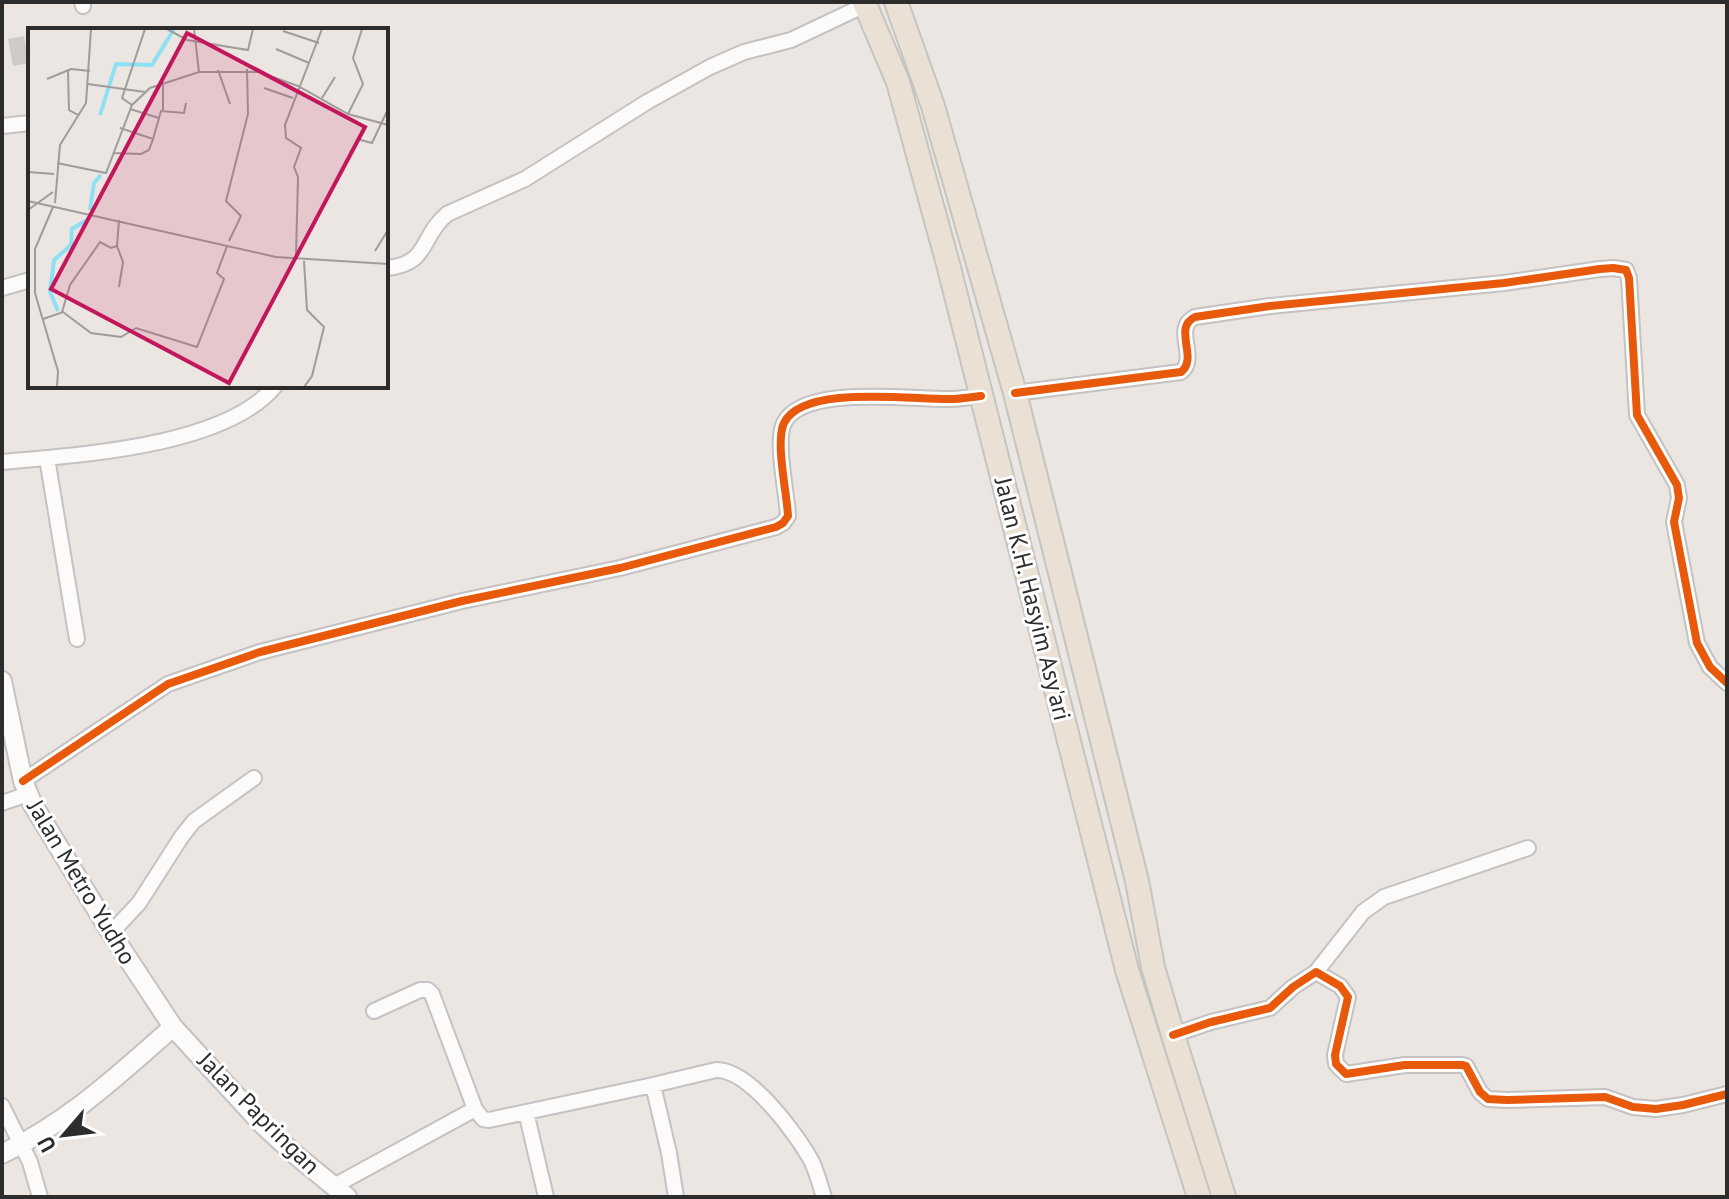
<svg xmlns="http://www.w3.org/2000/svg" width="1729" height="1199" font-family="'PT Sans',sans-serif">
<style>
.building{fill:#cfccc8}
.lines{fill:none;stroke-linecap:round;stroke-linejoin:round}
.minor-casing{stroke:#c4c2c3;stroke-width:18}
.tertiary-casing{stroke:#c4c2c3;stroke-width:22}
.trunk-casing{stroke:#c6c4c2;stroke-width:26}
.minor{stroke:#fcfbfa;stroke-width:14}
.tertiary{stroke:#fcfbfa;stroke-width:18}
.trunk{stroke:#eae0d4;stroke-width:22}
.cycleway-casing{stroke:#fff;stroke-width:13}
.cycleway{stroke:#e8590c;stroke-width:8}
.labels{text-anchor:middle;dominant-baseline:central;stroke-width:6;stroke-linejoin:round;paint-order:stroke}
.street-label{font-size:24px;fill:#2c2c2c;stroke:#fff}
.inset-river{fill:none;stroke:#8ee0f4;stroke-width:4}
.inset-road{fill:none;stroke:#9f9c99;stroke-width:2}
.view{fill:#c2185b;fill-opacity:0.15;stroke:#c2185b;stroke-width:4}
.inset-edge{fill:none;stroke:#2c2c2c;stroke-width:4}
</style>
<rect width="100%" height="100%" fill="#ebe6e1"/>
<path class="building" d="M24 36 29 63 13 66 8 39Z"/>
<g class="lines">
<g class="minor-casing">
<path id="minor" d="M82 2 83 6
M2 126 30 123
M386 268C430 264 419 238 447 214L525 179 647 102 710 67 744 52 791 40 865 5
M2 288 30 280
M1015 393 1181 372C1199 358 1172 328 1195 317L1270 306 1504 283 1600 269 1613 268 1626 270 1629 278 1637 415 1677 485 1679 498 1674 522 1697 643 1710 667 1727 683
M47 458 77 639
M2 462C77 455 225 447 275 386
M23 781 168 684 260 652 462 601 620 568 776 527 783 523 788 516C787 493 775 442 784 423 803 384 913 400 950 399 960 399 971 397 981 396
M2 803 28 794
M111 933 139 903 182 836 194 821 254 778
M1316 972 1363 912 1384 897 1528 848
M374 1011 420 990H428L432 994 475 1109 483 1119 489 1120 653 1085 669 1153 676 1197
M1173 1035 1211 1022 1270 1008 1293 987 1316 972 1340 986 1348 997 1335 1055 1336 1064 1346 1074 1405 1065H1462L1466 1066 1480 1092 1488 1099 1507 1100 1605 1097 1633 1107 1656 1109 1683 1105 1727 1094
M653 1085 716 1070C749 1069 797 1134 812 1162 817 1173 820 1185 824 1197
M2 1106 30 1162 40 1197
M526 1112 546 1197
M334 1186 475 1109"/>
</g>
<g class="tertiary-casing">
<path id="tertiary" d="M2 681 23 781 33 805 111 933 173 1027 263 1125 292 1152 347 1197
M2 1154C71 1120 116 1077 173 1027"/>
</g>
<g class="trunk-casing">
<path id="trunk" d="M864 2 898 82 948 264 1127 970 1199 1197
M896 2 933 106 1015 393 1137 881 1153 967 1173 1035 1224 1197"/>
</g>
<use href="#minor" class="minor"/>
<use href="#tertiary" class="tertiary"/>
<use href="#trunk" class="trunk"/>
<g class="cycleway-casing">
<path id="cycleway" d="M1015 393 1181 372C1199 358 1172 328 1195 317L1270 306 1504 283 1600 269 1613 268 1626 270 1629 278 1637 415 1677 485 1679 498 1674 522 1697 643 1710 667 1727 683
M23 781 168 684 260 652 462 601 620 568 776 527 783 523 788 516C787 493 775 442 784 423 803 384 913 400 950 399 960 399 971 397 981 396
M1173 1035 1211 1022 1270 1008 1293 987 1316 972 1340 986 1348 997 1335 1055 1336 1064 1346 1074 1405 1065H1462L1466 1066 1480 1092 1488 1099 1507 1100 1605 1097 1633 1107 1656 1109 1683 1105 1727 1094"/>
</g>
<use href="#cycleway" class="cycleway"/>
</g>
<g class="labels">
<g class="street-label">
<text transform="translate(1033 599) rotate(76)">Jalan K.H. Hasyim Asy'ari</text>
<text transform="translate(82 882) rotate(59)">Jalan Metro Yudho</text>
<text transform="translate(259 1113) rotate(45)">Jalan Papringan</text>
</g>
</g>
<g transform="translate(28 28)">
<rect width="360" height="360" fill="#ebe6e1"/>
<path class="inset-river" d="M72 87 88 36 124 37 146 1M62 182 66 155 73 147M30 283 22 264 26 232 43 217 44 201 59 192"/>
<path class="inset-road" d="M139 1 159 12 220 22 225 1M166 1 171 44M255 3 291 15M248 21 281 35M190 42 202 76M40 43 41 82 50 87M19 51 43 41 62 43M135 55V82M60 56 117 64M236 60 265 70M294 70 307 49M104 77 94 70 117 1M102 81 131 90M320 86 335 56 325 30 334 1M92 100 125 111 133 83 156 85 158 75M329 111 344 115 360 81M85 125 113 126 121 122 125 111M29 135 78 145 104 77 122 60 171 44H231L270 58 320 86 360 97M0 144 26 146M0 173 248 229 360 236M27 175 32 117 58 75 63 1M25 179 7 221V265L30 343 29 359M0 182 25 164M201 213 213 188 198 173 220 86 219 41M89 218 95 234 91 259M347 223 360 202M268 227 270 149 266 139 273 120 258 110 257 97 294 1M34 284 42 257 72 214 83 220 89 218 91 192M15 291 35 284 63 305 93 309 108 300 169 319 196 251 189 245 199 218M276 359 284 348 296 299 279 282 276 233"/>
<path class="view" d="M159 5 337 99 201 355 23 261Z"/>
<rect width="360" height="360" class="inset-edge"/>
</g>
<rect width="1729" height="1199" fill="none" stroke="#2c2c2c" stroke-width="8"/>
<g transform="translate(64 1135) rotate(242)" stroke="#ffffff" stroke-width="6" paint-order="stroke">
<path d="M0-6L14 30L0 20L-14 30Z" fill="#2c2c2c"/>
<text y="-12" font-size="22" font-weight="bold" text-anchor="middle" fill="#2c2c2c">U</text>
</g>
</svg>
